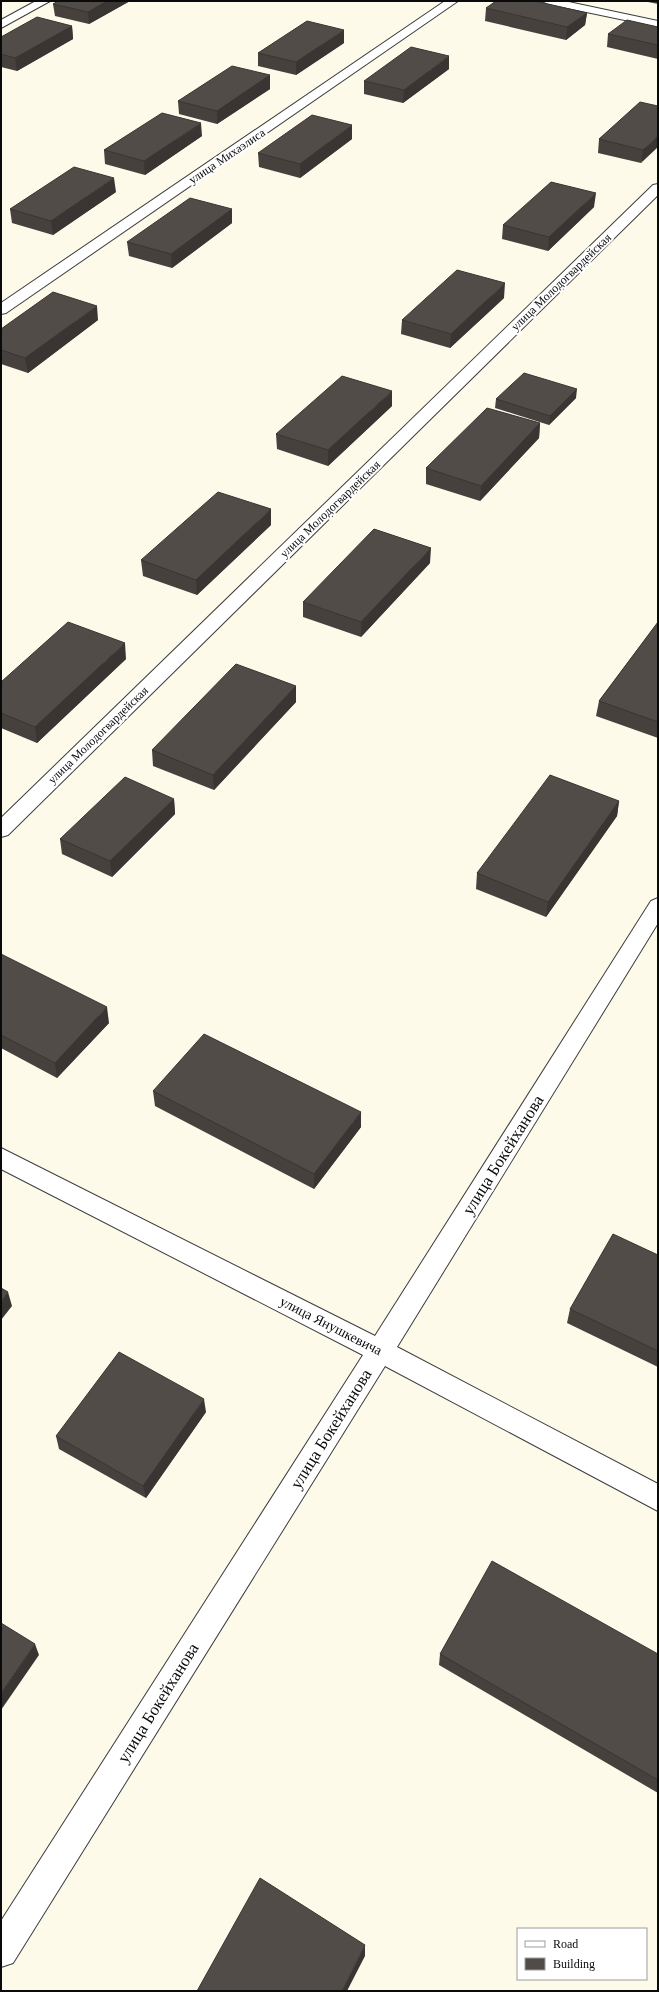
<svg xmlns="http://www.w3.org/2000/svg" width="659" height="1992" font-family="Georgia,serif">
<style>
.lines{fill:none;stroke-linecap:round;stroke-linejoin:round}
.street-casing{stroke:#3d3d3d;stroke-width:2}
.street{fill:#fff;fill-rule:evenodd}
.wall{fill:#47413e}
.shaded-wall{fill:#393532}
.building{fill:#524c48;stroke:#393532}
.labels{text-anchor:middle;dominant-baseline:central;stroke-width:4;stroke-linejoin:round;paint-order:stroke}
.far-street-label{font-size:12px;fill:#0a0a0a;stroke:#fff}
.street-label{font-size:14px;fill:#0a0a0a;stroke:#fff}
.near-street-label{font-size:17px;fill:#0a0a0a;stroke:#fff}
</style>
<rect width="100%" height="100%" fill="#fdfaea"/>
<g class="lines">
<g class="street-casing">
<path id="street" d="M36 1H50L1 28V20Z
M445 1H458L6 313 1 314V303Z
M542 1H564L658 21V27L548 4Z
M658 184V195L8 835 1 837V818L653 185Z
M658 898V923L397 1347 658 1484V1511L385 1366 13 1963 1 1967V1921L363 1355 1 1169V1148L375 1336 651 901Z"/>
</g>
<use href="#street" class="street"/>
</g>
<path class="wall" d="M130 1 89 24 55 16 53 4Z
M643 1H658V4Z
M486 8 587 13 585 25 566 40 485 21Z
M72 26 73 39 17 71 1 67V37Z
M658 27V59L607 47 608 34Z
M344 43 296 75 258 66V53Z
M449 69 403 103 364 94V81Z
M270 75V89L217 124 179 114 178 101Z
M658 106 641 163 598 153 599 139Z
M202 136 145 175 105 164 104 150Z
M352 139 300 178 259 167 258 153Z
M116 192 53 235 12 223 10 209Z
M594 207 548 251 502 239 503 225Z
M232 209V223L172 268 129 256 127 242Z
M504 298 450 348 401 334 402 320Z
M98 320 28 373 1 364V329Z
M576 398 549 425 495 408 496 399Z
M392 406 328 466 277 449 276 434Z
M540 423 539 438 480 501 426 484V468Z
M271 525 197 595 143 576 141 560Z
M430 563 361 637 303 617V602Z
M658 622V738L596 716 599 701Z
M126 659 37 743 1 728V682Z
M296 686V702L214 790 153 766 152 750Z
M174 799 175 814 112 877 62 854 60 839Z
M619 801 617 816 546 917 476 889 477 873Z
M1 954 109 1023 57 1078 1 1048Z
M153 1091 361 1127 314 1189 155 1106Z
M658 1255V1367L567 1323 570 1309Z
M206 1412 146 1498 59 1449 56 1436Z
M440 1654H658V1793L439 1665Z"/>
<path class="shaded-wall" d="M107 1H130L89 24 88 12Z
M587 13 585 25 566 40 567 27Z
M72 26 73 39 17 71 15 58Z
M344 30V43L296 75V62Z
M449 56V69L403 103 404 90Z
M270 75V89L217 124V111Z
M201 123 202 136 145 175 144 161Z
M352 125V139L300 178V164Z
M658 136V147L641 163 643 150Z
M114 178 116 192 53 235 51 221Z
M596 193 594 207 548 251 549 237Z
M232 209V223L172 268 171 254Z
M505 283 504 298 450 348 451 334Z
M97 306 98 320 28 373 25 358Z
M577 389 576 398 549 425 550 416Z
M392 391V406L328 466V450Z
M540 423 539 438 480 501 481 486Z
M271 509V525L197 595 196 580Z
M431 548 430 563 361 637V622Z
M125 643 126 659 37 743 35 727Z
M296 686V702L214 790 213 775Z
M174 799 175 814 112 877 110 861Z
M619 801 617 816 546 917 548 902Z
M107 1007 109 1023 57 1078 55 1063Z
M361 1112V1127L314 1189V1174Z
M8 1292 12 1306 1 1320V1302Z
M204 1399 206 1412 146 1498 143 1486Z
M35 1644 39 1655 1 1710V1693Z
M365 1945V1956L347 1991H342Z"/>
<path class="building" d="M58 1H107L88 12 53 4Z
M496 1H535L587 13 567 27 486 8Z
M37 17 72 26 15 58 1 54V37Z
M627 20 658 27V45L608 34Z
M307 21 344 30 296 62 258 53Z
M411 47 449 56 404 90 364 81Z
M232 66 270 75 217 111 178 101Z
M640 102 658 106V136L643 150 599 139Z
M162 113 201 123 144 161 104 150Z
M312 115 352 125 300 164 258 153Z
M74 167 114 178 51 221 10 209Z
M551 182 596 193 549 237 503 225Z
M190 198 232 209 171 254 127 242Z
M457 270 505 283 451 334 402 320Z
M53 292 97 306 25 358 1 350V329Z
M524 373 577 389 550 416 496 399Z
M342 376 392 391 328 450 276 434Z
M487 408 540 423 481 486 426 468Z
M218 492 271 509 196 580 141 560Z
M374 529 431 548 361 622 303 602Z
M68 622 125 643 35 727 1 713V682Z
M658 622V722L599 701Z
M236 664 296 686 213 775 152 750Z
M550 775 619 801 548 902 477 873Z
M125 777 174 799 110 861 60 839Z
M1 954 107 1007 55 1063 1 1035Z
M204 1034 361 1112 314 1174 153 1091Z
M613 1234 658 1255V1351L570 1309Z
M1 1288 8 1292 1 1302Z
M119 1352 204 1399 143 1486 56 1436Z
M492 1561 658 1654V1780L440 1654Z
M1 1623 35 1644 1 1693Z
M260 1878 365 1945 342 1991H197Z"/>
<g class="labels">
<g class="far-street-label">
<text transform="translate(227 156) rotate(-34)">улица Михаэлиса</text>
<text transform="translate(561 282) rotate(-44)">улица Молодогвардейская</text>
<text transform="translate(330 509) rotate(-44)">улица Молодогвардейская</text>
<text transform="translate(98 735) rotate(-44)">улица Молодогвардейская</text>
</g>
<g class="street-label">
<text transform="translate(331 1326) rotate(27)">улица Янушкевича</text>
</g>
<g class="near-street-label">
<text transform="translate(503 1155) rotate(-58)">улица Бокейханова</text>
<text transform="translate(331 1429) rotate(-58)">улица Бокейханова</text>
<text transform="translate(158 1703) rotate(-58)">улица Бокейханова</text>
</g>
</g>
<rect width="659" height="1992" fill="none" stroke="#0a0a0a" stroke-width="4"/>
<rect x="517" y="1928" width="130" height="52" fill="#ffffff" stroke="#9d9d9d"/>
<rect x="525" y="1941" width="20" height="6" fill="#ffffff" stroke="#9d9d9d"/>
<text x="553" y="1948" font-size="12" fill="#0a0a0a">Road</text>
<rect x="525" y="1958" width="20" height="12" fill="#524c48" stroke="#9d9d9d"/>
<text x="553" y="1968" font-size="12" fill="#0a0a0a">Building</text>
</svg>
